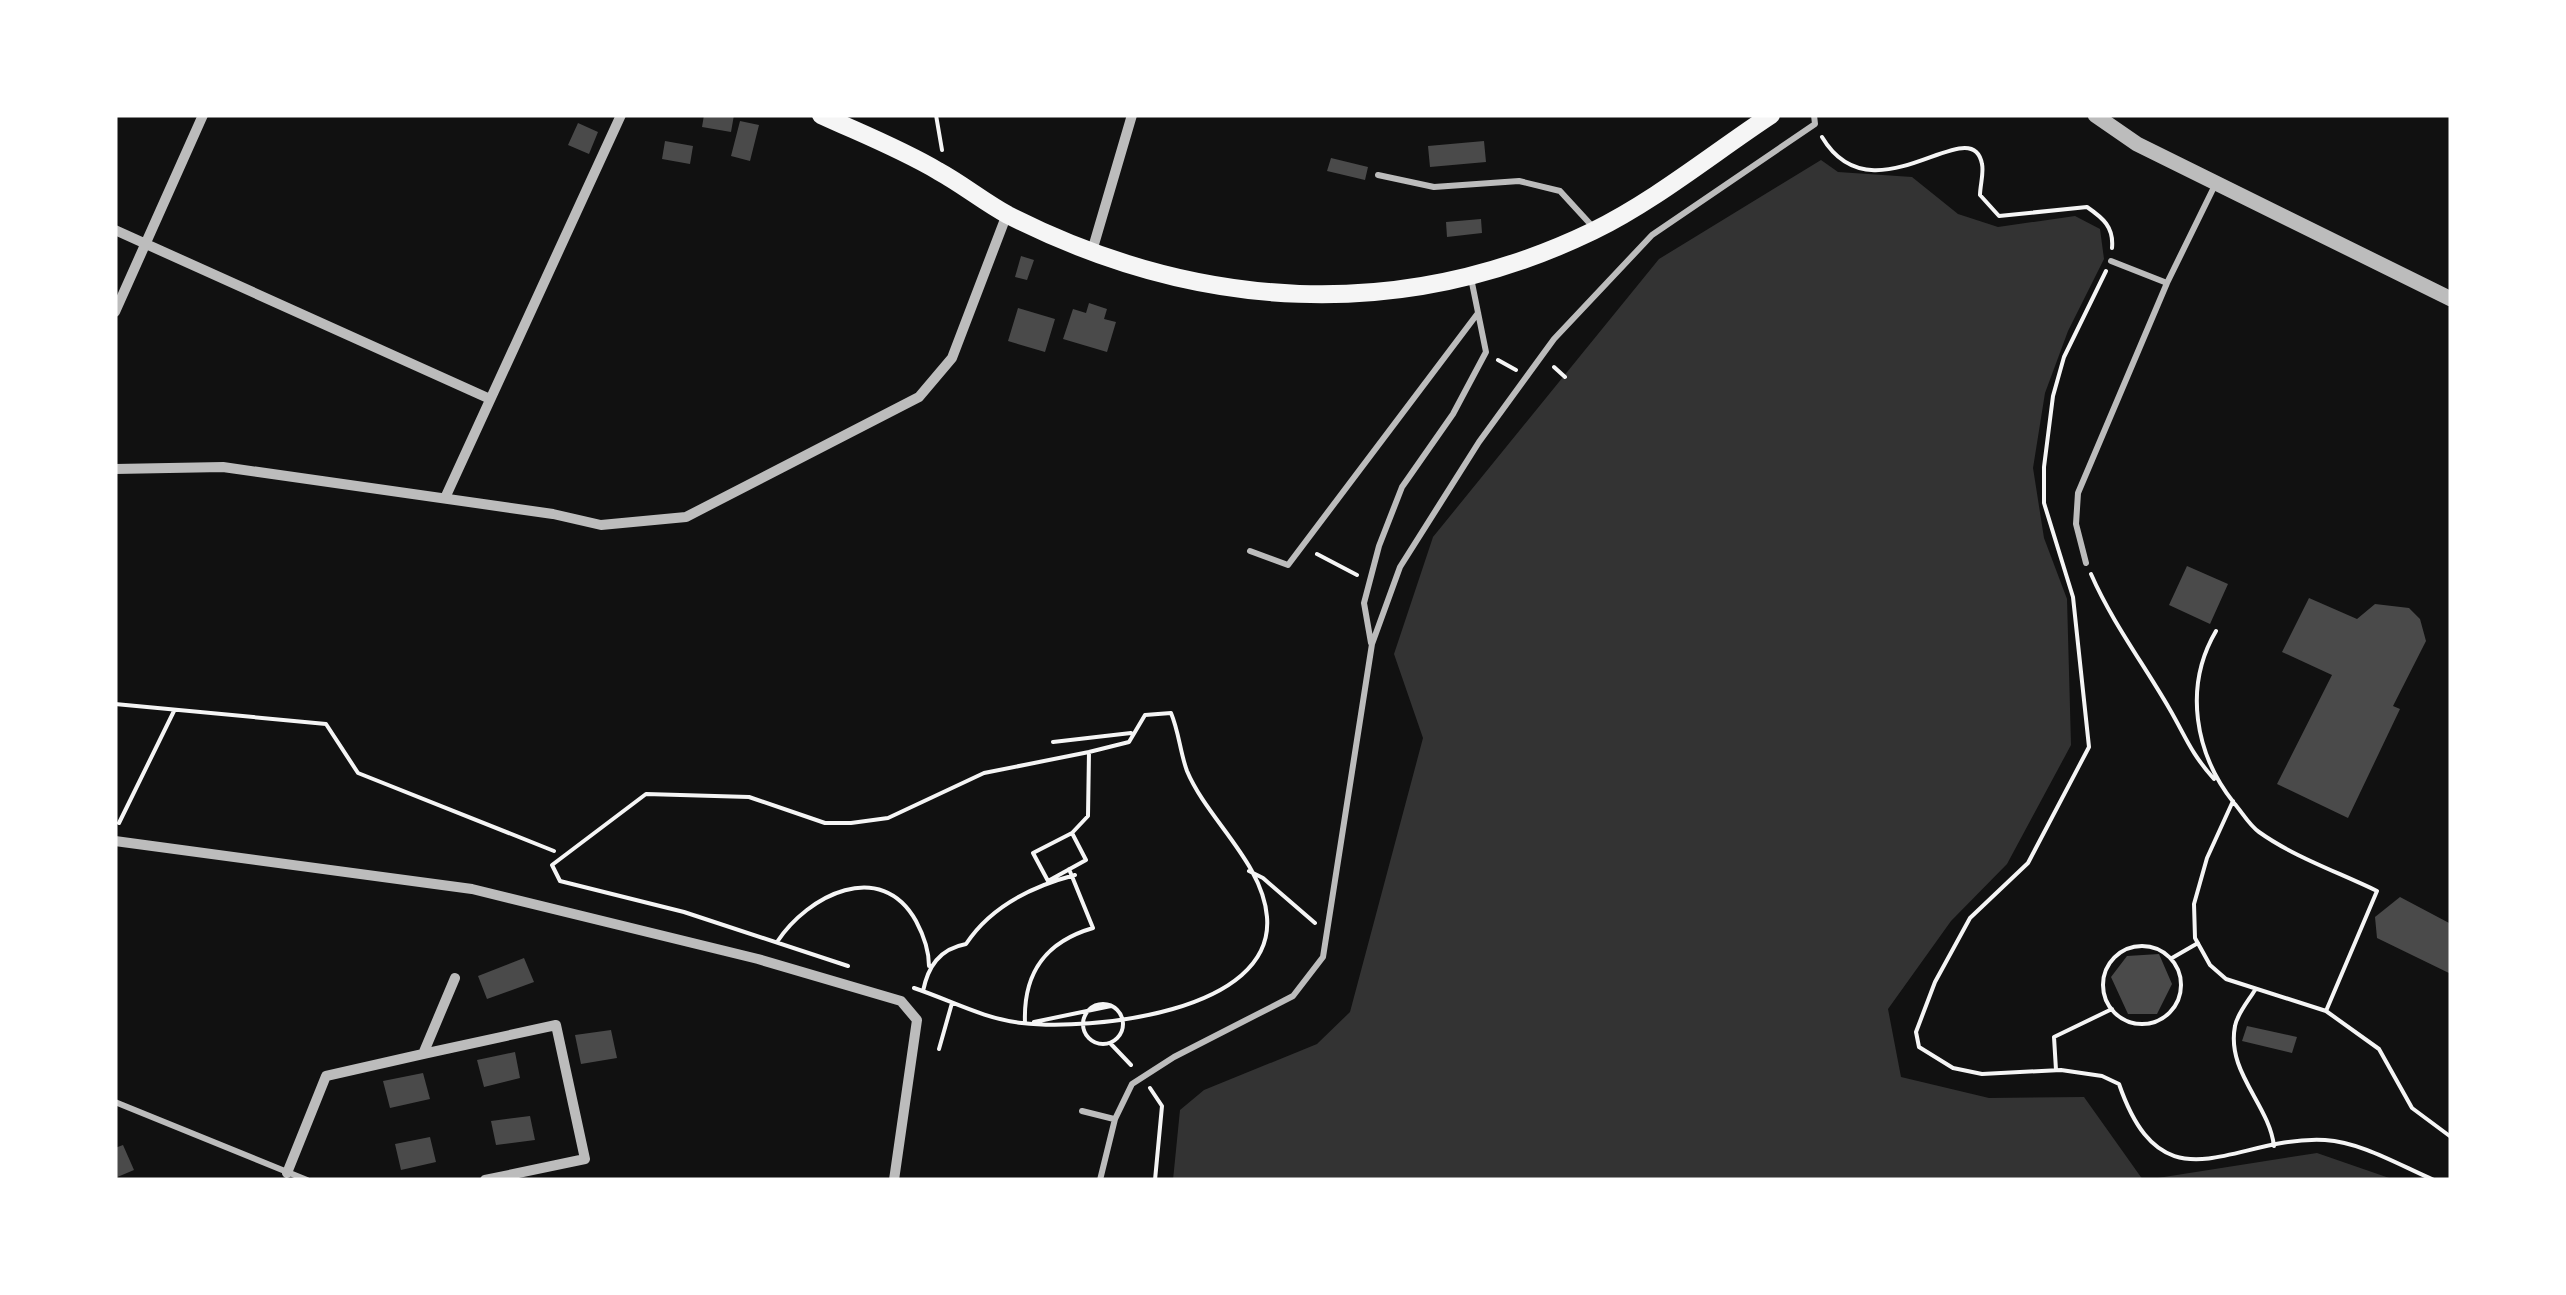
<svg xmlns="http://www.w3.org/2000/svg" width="2566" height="1295" font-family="'Archivo Narrow',sans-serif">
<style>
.water{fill:#333}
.building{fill:#4a4a4a}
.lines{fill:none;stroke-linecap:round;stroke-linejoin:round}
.path{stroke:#f5f5f5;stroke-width:4}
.service{stroke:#bcbcbc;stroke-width:6}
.minor{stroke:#bcbcbc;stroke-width:10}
.tertiary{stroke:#bcbcbc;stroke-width:15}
.secondary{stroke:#f5f5f5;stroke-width:18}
</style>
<rect width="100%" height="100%" fill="#111"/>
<path class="water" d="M1821 160 1838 172 1912 177 1958 214 1998 227 2075 216 2100 229 2104 259 2068 331 2045 393 2033 468 2044 538 2067 599 2071 745 2007 864 1951 921 1888 1009 1901 1077 1989 1098 2084 1097 2143 1180H1173L1180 1110 1204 1090 1317 1044 1350 1012 1423 738 1394 654 1433 537 1659 259Z
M2317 1153 2395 1180H2145Z"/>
<path class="building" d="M704 115H734L731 132 702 127Z
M740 121 759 125 750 161 731 156Z
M578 123 598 132 589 154 568 145Z
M665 141 693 146 690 164 662 159Z
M1484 141 1486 162 1430 167 1428 146Z
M1331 158 1368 167 1365 180 1327 171Z
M1481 219 1482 233 1447 237 1446 222Z
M1021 256 1034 260 1027 280 1015 277Z
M1089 303 1107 309 1104 319 1116 322 1107 352 1063 339 1073 309 1086 313Z
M1018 308 1055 319 1045 352 1008 341Z
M2187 566 2228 584 2210 624 2169 605Z
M2309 598 2357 619 2375 604 2409 608 2420 619 2426 641 2393 706 2400 709 2348 818 2277 784 2332 675 2282 652Z
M2400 897 2451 924V974L2377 938 2375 917Z
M2159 954 2172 984 2157 1014H2128L2111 977 2127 956Z
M524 958 534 982 487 999 478 976Z
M2247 1026 2297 1037 2292 1053 2242 1041Z
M611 1030 617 1058 581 1064 575 1035Z
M515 1052 520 1078 484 1087 477 1060Z
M423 1073 430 1099 390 1108 383 1081Z
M530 1116 535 1140 496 1145 491 1121Z
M430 1137 436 1162 401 1170 395 1144Z
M123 1145 134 1170 115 1178V1148Z"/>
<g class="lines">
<path class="path" d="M936 115 942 150
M1822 137C1873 223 1972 108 1982 164 1984 173 1980 186 1980 195L1999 216 2087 207C2103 218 2114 227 2112 248
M2106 271 2064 357 2053 396 2044 467V503L2073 597 2089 747 2028 863 1970 918 1935 982 1916 1032 1919 1047 1953 1068 1982 1074 2061 1070 2102 1076 2119 1084C2164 1214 2233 1135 2325 1140 2361 1142 2401 1166 2434 1180
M1498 360 1516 370
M1554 367 1565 377
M1317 554 1357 575
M2091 574C2112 622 2143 663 2169 708 2186 737 2190 752 2214 779
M2216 631C2183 687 2195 754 2234 803 2242 812 2249 825 2259 832 2294 857 2338 872 2377 891L2326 1011
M115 704 326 724 358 773 554 851
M1053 742 1131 733
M2233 801 2207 858 2194 904 2195 938 2210 965 2226 979 2326 1011 2379 1049 2412 1108 2451 1137
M119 823 174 711
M1072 833 1086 860 1048 881 1033 853Z
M1249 871 1263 878 1315 923
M777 942C808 895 881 858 916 921 924 936 929 950 929 966
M2103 985a39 39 0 1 1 78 0a39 39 0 1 1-78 0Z
M2172 958 2198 943
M848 966 684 912 560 881 552 865 646 794 749 797 825 823H851L888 818 984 773 1089 752
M914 988C950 1000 984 1019 1022 1023 1089 1031 1275 1013 1267 917 1263 863 1207 819 1187 771 1180 752 1179 732 1171 713L1145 715 1129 742 1089 752 1088 816 1072 833
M2255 990C2249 1000 2237 1014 2235 1026 2226 1072 2269 1104 2274 1146
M923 991C928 967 939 949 966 944 991 906 1033 886 1075 875
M1083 1024a20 20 0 1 1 40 0a20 20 0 1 1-40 0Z
M1034 1022 1111 1006
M1025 1023C1023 973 1045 942 1093 928L1069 869
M1110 1043 1131 1065
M939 1049 952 1003
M2056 1070 2054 1037 2112 1009
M1150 1088 1162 1106 1155 1180"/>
<path class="service" d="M1378 175 1434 187 1519 181 1560 191 1593 227
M2111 261 2167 283
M1250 551 1288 565 1478 313
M2086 563 2076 524 2078 493 2167 283 2215 185
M1371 643 1364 603 1379 546 1402 487 1453 414 1486 352 1471 278
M115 1102 307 1180
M1082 1111 1114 1119
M1100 1180 1115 1119 1132 1084 1174 1057 1293 996 1323 957 1372 644 1400 567 1479 442 1554 339 1652 235 1815 124 1814 115"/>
<path class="minor" d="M115 230 490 399
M1092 251 1132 115
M115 312 203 115
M115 469 223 467 553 514 601 525 686 517 919 397 952 358 1007 214
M445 498 621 115
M115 841 472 889 758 959 901 1001 917 1020 894 1180
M423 1054 556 1025 585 1159 485 1180
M287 1173 326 1076 423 1054 455 978"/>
<path class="tertiary" d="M2095 115 2137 144 2451 299"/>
<path class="secondary" d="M821 115C860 133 901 149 938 171 962 184 984 202 1008 215 1197 311 1400 324 1593 231 1656 200 1712 154 1771 115"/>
</g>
<rect width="2566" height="1295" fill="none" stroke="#ffffff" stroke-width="235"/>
</svg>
